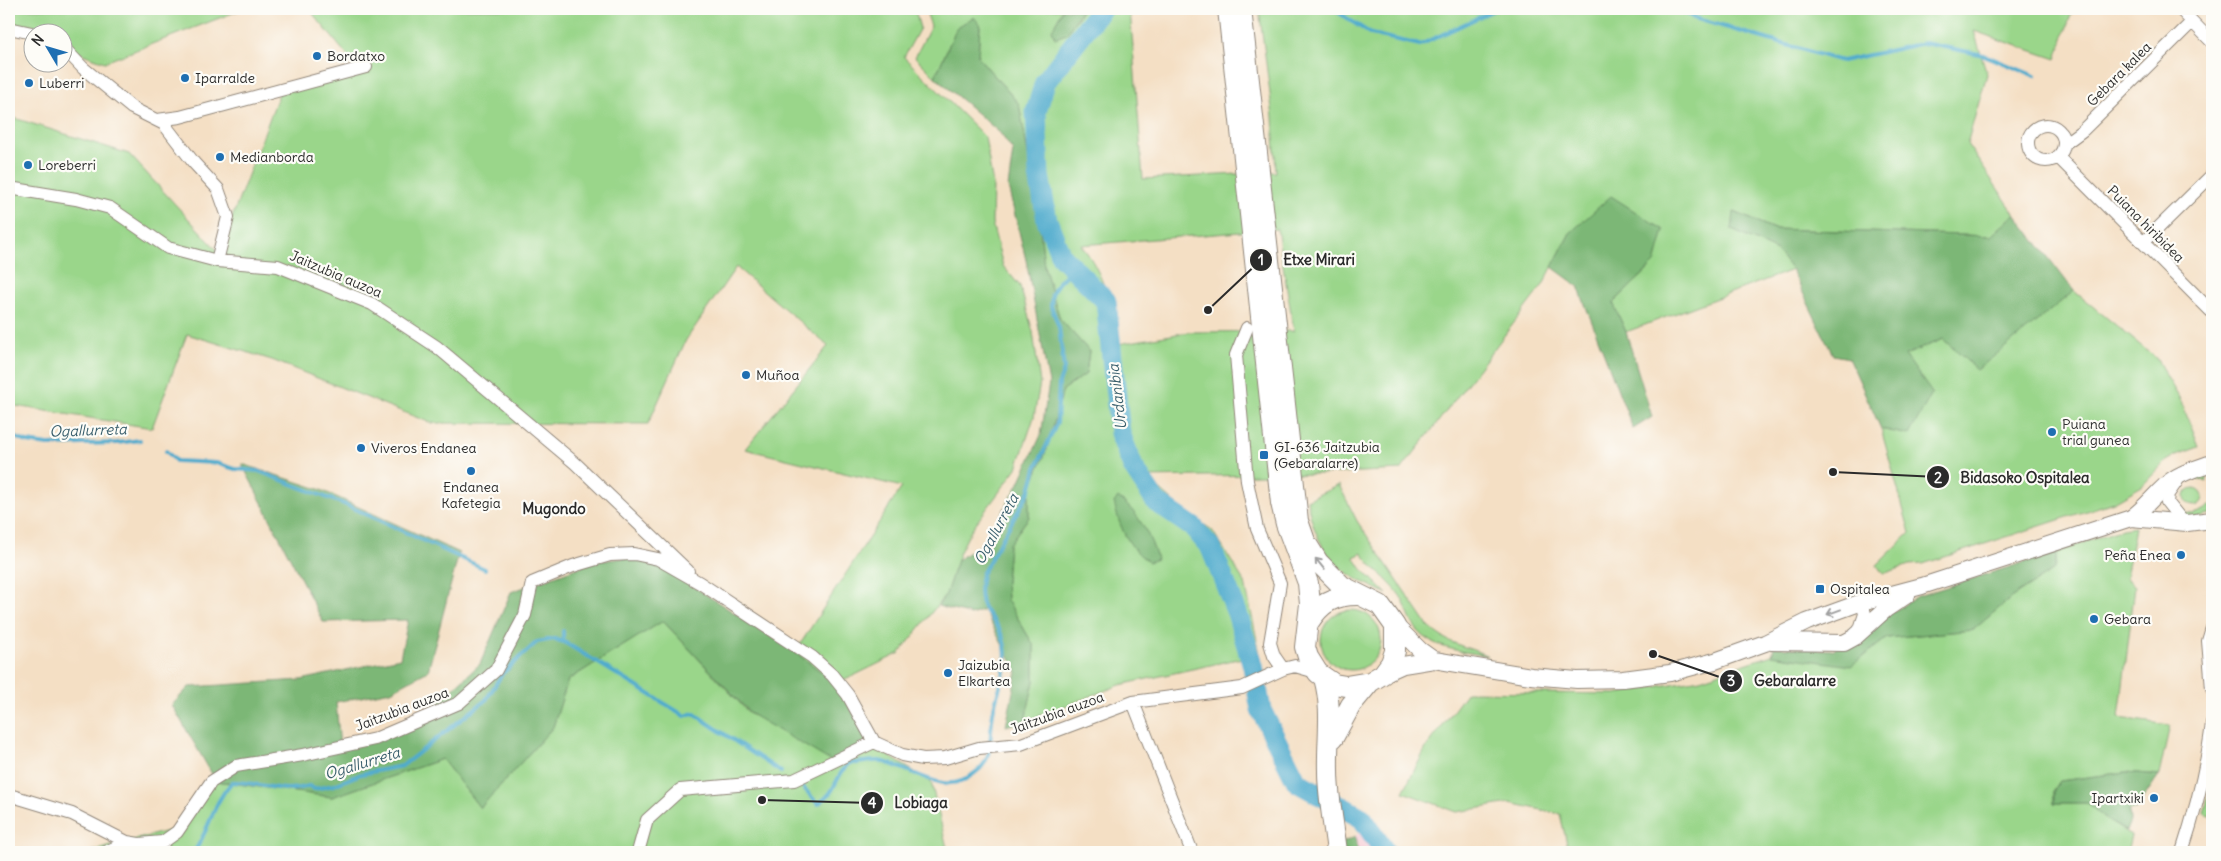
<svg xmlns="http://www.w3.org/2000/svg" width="2221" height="861" font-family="Delius,sans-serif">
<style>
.built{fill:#f6cfd8}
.green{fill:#9ad68a;stroke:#62805a;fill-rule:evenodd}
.forest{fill:#7bb776;stroke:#537150}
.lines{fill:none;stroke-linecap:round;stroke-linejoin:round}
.stream{stroke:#4fabcd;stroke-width:4}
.river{stroke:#4fabcd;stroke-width:21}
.minor-casing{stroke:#908578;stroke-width:14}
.tertiary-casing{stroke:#908578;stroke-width:18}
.primary-casing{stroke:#908578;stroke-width:22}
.minor{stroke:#fff;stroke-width:12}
.tertiary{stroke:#fff;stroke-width:16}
.primary{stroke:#fff;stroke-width:20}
.oneway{stroke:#a0a0a0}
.poi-dot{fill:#1f6fb2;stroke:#fdfcf7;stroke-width:2}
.labels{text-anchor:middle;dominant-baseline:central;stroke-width:4.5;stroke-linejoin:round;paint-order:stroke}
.poi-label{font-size:14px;fill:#2b2b2b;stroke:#fdfcf7;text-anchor:start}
.street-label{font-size:14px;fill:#2b2b2b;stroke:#fdfcf7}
.water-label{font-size:15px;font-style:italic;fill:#395e6c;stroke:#fdfcf7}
.neighbourhood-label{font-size:15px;font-weight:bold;fill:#2b2b2b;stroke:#fdfcf7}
.leader{fill:none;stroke:#2b2b2b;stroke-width:2}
.callout-dot{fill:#2b2b2b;stroke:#fdfcf7;stroke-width:2}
.mark-label{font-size:15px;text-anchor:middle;font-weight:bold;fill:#fff}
.callout-label{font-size:15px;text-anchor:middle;font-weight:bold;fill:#2b2b2b;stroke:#fdfcf7;stroke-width:4.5;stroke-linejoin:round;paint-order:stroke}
</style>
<rect width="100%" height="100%" fill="#fdfcf7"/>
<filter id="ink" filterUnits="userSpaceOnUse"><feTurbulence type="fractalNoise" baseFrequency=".02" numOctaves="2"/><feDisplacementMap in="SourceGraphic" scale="10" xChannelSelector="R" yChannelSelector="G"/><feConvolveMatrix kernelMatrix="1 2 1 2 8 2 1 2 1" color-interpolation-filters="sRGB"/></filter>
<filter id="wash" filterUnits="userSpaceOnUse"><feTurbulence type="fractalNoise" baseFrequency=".0096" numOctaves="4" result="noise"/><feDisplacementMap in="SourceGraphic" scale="20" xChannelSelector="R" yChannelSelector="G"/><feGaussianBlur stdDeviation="1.12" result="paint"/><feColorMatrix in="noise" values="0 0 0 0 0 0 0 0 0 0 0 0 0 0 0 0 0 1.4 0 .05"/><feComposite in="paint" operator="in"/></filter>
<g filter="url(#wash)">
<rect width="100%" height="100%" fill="#f4dfc4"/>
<path class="built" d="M1372 825 1394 852H1358L1355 836Z"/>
<path class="green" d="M9 9H243L105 62 63 47 62 32H32L9 29Z
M309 9H911L916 14 920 28 904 57 985 137 993 185 992 223 1003 266 1020 286 1033 332 1040 383 1034 417 1017 468 971 530 959 554 946 594 900 653 837 684 795 652 902 487 745 449 828 346 736 267 686 340 648 424 431 423 272 360 187 334 152 428 9 405V112L11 117 129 154 219 252 280 91 360 71Z
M925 9H948L953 13 954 9H1063L1052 30 1077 20 1082 9H1093L1077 34 1045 69 1037 92 1052 83 1110 9H1130L1143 179 1276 172 1273 117 1259 9H2073L2056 59 1974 31 1987 74 1967 144 2015 214 1991 236 1774 229 1735 212 1732 230 1777 251 1792 270 1626 332 1613 303 1655 263 1570 233 1543 285 1401 470 1321 474 1146 477 1182 509 1212 530 1245 583 1260 654 1120 685 1025 721 1034 681V646L1007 600 1006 582 1009 544 1029 517V491L1047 449 1063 390 1086 374 1089 351 1060 319 1044 266 1038 210 1019 104 978 57 980 25 957 27 935 77 915 57 931 26ZM1277 229 1294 331 1189 332 1118 344C1111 307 1105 274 1081 245Z
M2074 291 2156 358 2181 401 2199 447 2177 455 2165 462 2142 486 2114 502 1923 564 1909 565 1883 574 1877 565 1910 533 1881 429 1909 435 1905 355 1943 339 1977 369Z
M2204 471 2207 482 2196 478 2184 481C2162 503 2186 528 2212 504V514C2197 519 2185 522 2175 508L2173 492 2182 479Z
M1339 485 1357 521 1428 626C1448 645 1464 645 1488 656 1461 651 1428 649 1413 624 1407 614 1405 601 1398 593 1387 578 1372 569 1362 553L1354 557 1361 568 1387 594C1377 588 1365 584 1355 578 1325 561 1313 533 1307 500Z
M2185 497a9 9 0 1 1 18 0a9 9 0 1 1-18 0Z
M2135 527 2126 578 2135 586 2119 718 2170 725 2159 775 2126 772 2060 781 2054 790V803H2087L2108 821 2131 835 2127 852H1569L1560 814 1510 803 1457 812 1403 792 1426 748 1467 692 1615 694 1700 679 1772 655 1851 665 1887 638 1973 630 2012 597 2054 570 2057 552 2122 529Z
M1321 640a30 30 0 1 1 60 0a30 30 0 1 1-60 0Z
M663 621 751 715 871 745 931 782 948 852H89L175 829 216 781 332 797 442 759 480 808 553 727 568 680Z
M2212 784V816L2204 813Z"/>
<path class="forest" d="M1063 9H1082L1067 34 1055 38 1052 30Z
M974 17 980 25 978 57 1019 104 1038 210 1044 266 1060 319 1089 351 1086 374 1063 390 1047 449 1029 491V517L1009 544 1006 582 1007 600 1034 646V681L1025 721 1006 726 1017 672 984 610 971 615 938 606 946 594 957 560 985 542 1018 485 1041 435 1049 383 1026 260 1008 187 1013 151 1000 133 935 77 957 27Z
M1611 196 1664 230 1655 263 1613 303 1626 332 1652 417 1633 429 1578 286 1552 267 1570 233Z
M1734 212 1774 229 1991 236 2015 214 2074 291 1977 370 1943 339 1905 355 1932 393 1909 435 1881 429 1849 358 1833 355 1792 270 1777 251 1732 230Z
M242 464 319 489 459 553 428 671 391 691 336 702 340 747 406 731 480 664 511 592 593 562 631 557 666 569 795 652 837 684 871 745 834 763 751 714 663 621 568 680 553 727 480 808 442 759 332 797 216 781 172 705 189 687 301 680 400 658 408 620 323 622Z
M1118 498C1138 511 1151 537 1157 559L1149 562C1128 548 1119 526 1114 502Z
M2057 552 2054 570 2012 597 1973 630 1887 638 1851 666 1772 655 1774 647 1832 650 1918 596Z
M2126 772 2159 775 2137 808 2129 810 2130 821 2126 831 2108 821 2087 803H2054V790L2060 781Z
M1355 836 1358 852H1325Z"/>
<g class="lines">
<path class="stream" d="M1333 9 1371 34 1420 45 1496 9
M1679 9 1694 18 1842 61 1924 43 1984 55 2035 76
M9 435 27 442 48 445 117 443 140 440
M166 451 176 461 216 463 235 469 258 471 346 505 485 569
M563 642V631
M803 787 818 804C838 791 833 779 849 763 859 764 870 760 879 761 910 766 944 798 972 775 979 770 984 766 987 758 992 744 990 728 993 713 997 690 1009 670 1005 646 999 613 973 618 982 574L1030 490 1036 468 1057 423 1059 383 1064 369 1059 327 1051 306 1052 294 1058 283 1073 268
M194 852C210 829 212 804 232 782 258 781 282 795 309 786L314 789 334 785 361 774 402 766 486 700 502 674 537 642 554 639 564 642 685 716 693 713 781 772"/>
<path class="river" d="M1101 9 1045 82 1036 112 1039 175 1047 220 1061 256 1106 301 1120 433 1133 467 1156 502 1194 528 1211 548 1237 613 1253 666 1261 710 1297 782 1362 818 1385 852"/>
</g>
</g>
<g filter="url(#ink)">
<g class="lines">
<g class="minor-casing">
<path id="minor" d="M2180 9 2212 42
M9 28 32 33
M62 46 83 68 132 108 164 124 194 163 218 189 228 217 217 261
M157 120 180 117 366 67
M2028 143a18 18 0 1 1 36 0a18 18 0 1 1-36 0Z
M2064 144 2083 130 2192 22
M2058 157 2212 312
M9 188 76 199 110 208 168 248 217 261 278 266 372 304 437 347 575 463 688 571
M2144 242 2212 175
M1247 328 1236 355 1247 481 1257 529 1280 583 1270 643 1274 656 1283 669
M2177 481 2168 494 2167 502 2183 522
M2212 628 2208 641 2212 689
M1859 632 1865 614 1862 602
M1133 702 1192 852
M9 795 72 814 127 842
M106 852 127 842 139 844 163 842 177 832 211 782 236 766 303 755 375 739 459 703 496 670 525 615 532 583 573 566 610 555 634 554 658 559 700 583 812 657 832 675 848 695 874 742
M638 852 647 820 680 790 794 780 874 742 902 755 923 759 945 758 979 748 1021 744 1133 702 1242 688 1283 669 1295 666 1316 672
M2182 852C2196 809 2207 768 2212 723"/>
</g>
<g class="tertiary-casing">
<path id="tertiary" d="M2131 518C2147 507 2157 491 2172 480 2184 471 2198 468 2212 463
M1394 624 1420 650 1434 660
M1771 642 1844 643 1855 637 1886 609 1907 595
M1383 674 1403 665 1434 660 1531 676 1577 680 1623 679 1670 673 1715 661 1765 643 1807 622 1862 602 1922 586 2131 518 2187 523 2212 520"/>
</g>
<g class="primary-casing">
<path id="primary" d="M1228 9 1281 503 1286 524 1308 583 1310 604 1305 647 1308 657 1318 673 1334 684 1346 686 1370 682 1383 674 1391 663 1395 651V626L1380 605 1342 586 1318 562 1305 541 1298 521 1241 9
M1309 622C1321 603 1334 595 1357 595
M1324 678C1333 710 1327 738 1328 771 1328 798 1334 825 1337 852
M1333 738 1351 705 1370 682"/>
</g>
<use href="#minor" class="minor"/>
<use href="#tertiary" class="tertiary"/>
<use href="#primary" class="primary"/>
</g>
<defs><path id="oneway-shaft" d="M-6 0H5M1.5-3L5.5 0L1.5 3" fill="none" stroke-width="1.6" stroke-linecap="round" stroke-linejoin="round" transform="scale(1.25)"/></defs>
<g class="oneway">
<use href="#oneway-shaft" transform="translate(1320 564) rotate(-129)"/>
<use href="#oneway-shaft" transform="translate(1834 612) rotate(160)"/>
</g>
</g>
<g class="poi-dot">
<circle cx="317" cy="56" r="5"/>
<circle cx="185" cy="78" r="5"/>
<circle cx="29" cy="83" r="5"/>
<circle cx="220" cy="157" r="5"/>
<circle cx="28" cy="165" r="5"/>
<circle cx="746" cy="375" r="5"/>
<circle cx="2052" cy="432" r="5"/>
<circle cx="361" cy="448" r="5"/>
<rect x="1259" y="450" width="10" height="10" rx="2.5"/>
<circle cx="471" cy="471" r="5"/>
<circle cx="2181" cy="555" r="5"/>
<rect x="1815" y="584" width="10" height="10" rx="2.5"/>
<circle cx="2094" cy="619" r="5"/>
<circle cx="948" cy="673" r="5"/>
<circle cx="2154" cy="798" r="5"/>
</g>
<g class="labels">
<g class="poi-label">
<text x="327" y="56">Bordatxo</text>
<text x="195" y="78">Iparralde</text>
<text x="39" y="83">Luberri</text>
<text x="230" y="157">Medianborda</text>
<text x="38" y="165">Loreberri</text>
<text x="756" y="375">Muñoa</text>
<text x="2062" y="424">Puiana<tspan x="2062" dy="16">trial gunea</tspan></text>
<text x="1274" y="447">GI-636 Jaitzubia<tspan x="1274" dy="16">(Gebaralarre)</tspan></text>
<text x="371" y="448">Viveros Endanea</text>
<text x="471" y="487" text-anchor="middle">Endanea<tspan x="471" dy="16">Kafetegia</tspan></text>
<text x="2171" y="555" text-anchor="end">Peña Enea</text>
<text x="1830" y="589">Ospitalea</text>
<text x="2104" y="619">Gebara</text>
<text x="958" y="665">Jaizubia<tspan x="958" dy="16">Elkartea</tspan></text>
<text x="2144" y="798" text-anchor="end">Ipartxiki</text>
</g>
<g class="street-label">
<text transform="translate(2119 74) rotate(-45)">Gebara kalea</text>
<text transform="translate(2146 224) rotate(45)">Puiana hiribidea</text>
<text transform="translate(336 274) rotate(23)">Jaitzubia auzoa</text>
<text transform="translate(402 709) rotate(-21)">Jaitzubia auzoa</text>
<text transform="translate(1057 713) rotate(-20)">Jaitzubia auzoa</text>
</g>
<g class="water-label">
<text transform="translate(1117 397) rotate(-97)">Urdanibia</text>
<text transform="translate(88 430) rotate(-2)">Ogallurreta</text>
<text transform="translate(996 529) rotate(-62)">Ogallurreta</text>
<text transform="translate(362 763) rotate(-17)">Ogallurreta</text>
</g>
<g class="neighbourhood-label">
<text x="554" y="508">Mugondo</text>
</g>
</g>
<path class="leader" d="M1208 310L1261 260M1833 472L1938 477M1653 654L1731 681M762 800L872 803"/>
<g class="callout-dot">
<circle cx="1208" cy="310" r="5"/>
<circle cx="1833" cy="472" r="5"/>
<circle cx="1653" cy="654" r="5"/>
<circle cx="762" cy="800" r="5"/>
<circle cx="1261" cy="260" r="12"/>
<circle cx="1938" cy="477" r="12"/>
<circle cx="1731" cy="681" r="12"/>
<circle cx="872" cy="803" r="12"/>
</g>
<g class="mark-label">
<text x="1261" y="265">1</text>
<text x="1938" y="483">2</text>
<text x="1731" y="686">3</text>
<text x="872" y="808">4</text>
</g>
<g class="callout-label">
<text x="1319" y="265">Etxe Mirari</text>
<text x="2025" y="483">Bidasoko Ospitalea</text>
<text x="1795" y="686">Gebaralarre</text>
<text x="921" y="808">Lobiaga</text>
</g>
<rect width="2221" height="861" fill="none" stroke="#fdfcf7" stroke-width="30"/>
<g transform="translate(48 48) rotate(308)"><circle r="24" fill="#fdfcf7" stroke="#a9a8a5"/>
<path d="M0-4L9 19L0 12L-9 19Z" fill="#1f6fb2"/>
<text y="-8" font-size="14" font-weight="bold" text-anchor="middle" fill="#2b2b2b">N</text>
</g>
</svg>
